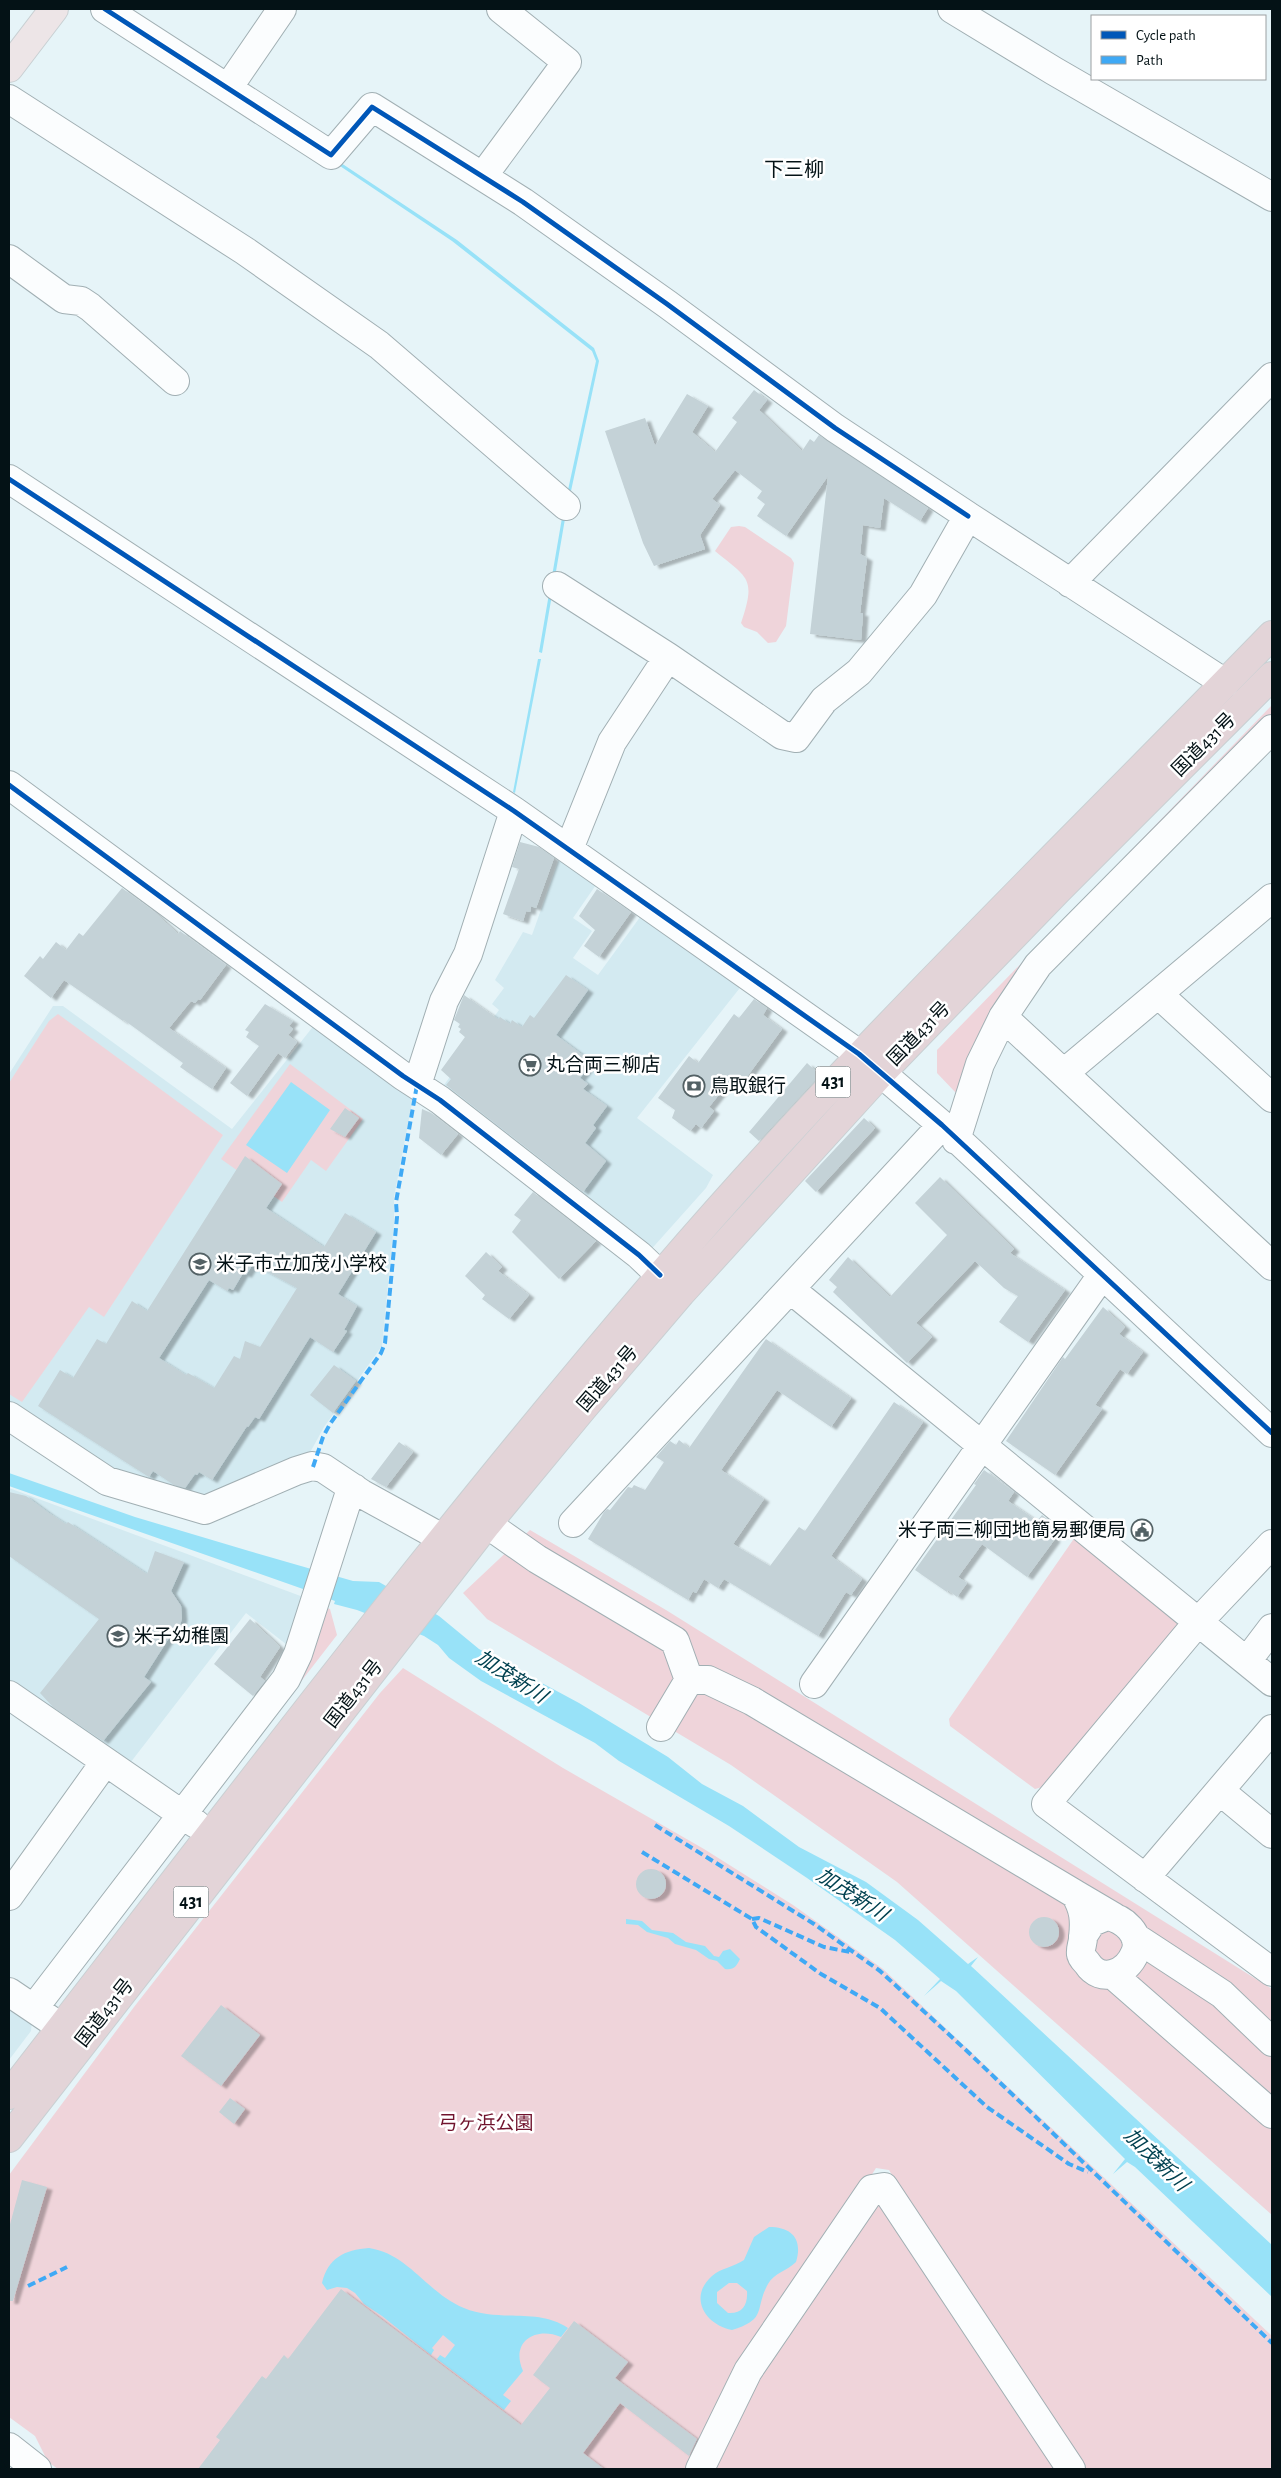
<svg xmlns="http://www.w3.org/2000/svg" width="1281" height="2478" font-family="'Alegreya Sans','Noto Sans JP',sans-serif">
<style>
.built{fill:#d3eaf1}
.green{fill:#efd4da}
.water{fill:#98e2f8;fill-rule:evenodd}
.building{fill:#c4d2d7;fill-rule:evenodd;filter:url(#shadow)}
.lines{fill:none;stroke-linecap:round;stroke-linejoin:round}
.minor-casing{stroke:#a1afb3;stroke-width:30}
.major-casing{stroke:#c9d0d3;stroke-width:30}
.highway-casing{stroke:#c9d0d3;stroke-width:30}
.minor{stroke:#fbfdfe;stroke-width:28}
.major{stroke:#ede5e7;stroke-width:28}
.highway{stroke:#e3d4d8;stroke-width:28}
.quiet{stroke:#3fa9f5;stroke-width:4;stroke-dasharray:8 4;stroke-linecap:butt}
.cycleway-casing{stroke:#fff;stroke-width:8}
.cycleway{stroke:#0057b8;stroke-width:5}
.labels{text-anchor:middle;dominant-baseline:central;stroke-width:5;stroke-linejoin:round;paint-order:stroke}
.shield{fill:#fff;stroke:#4f595c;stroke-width:1}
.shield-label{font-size:18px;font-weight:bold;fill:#041216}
.street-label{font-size:19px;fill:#041216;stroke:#fff}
.poi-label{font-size:19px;fill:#041216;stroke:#fff;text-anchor:start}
.park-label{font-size:19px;fill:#70132d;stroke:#fff}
.neighbourhood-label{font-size:20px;fill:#041216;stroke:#fff}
.water-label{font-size:20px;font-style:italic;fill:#004150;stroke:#fff}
</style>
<defs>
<filter id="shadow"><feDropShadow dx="5.5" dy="3" stdDeviation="1" flood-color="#0004"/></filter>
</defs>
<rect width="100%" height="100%" fill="#e6f4f8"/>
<path class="built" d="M560 856 598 882 573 918 592 931 573 958 598 975 643 913 743 984 637 1118 713 1175 706 1188 647 1254 441 1089 499 1010 492 1004 504 988 495 980 523 932 532 935Z
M53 1006H63L232 1129 319 1019 413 1098 394 1197V1223L382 1346 324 1427 307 1458 192 1503 153 1495 9 1408V1074Z
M9 1488 306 1598 291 1648 246 1613 127 1767 9 1684Z
M9 2005 32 2021 31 2031 9 2060Z"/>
<path class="green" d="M739 526 745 527 791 558 794 563 786 626 776 642 768 643 757 632 744 627 741 623C756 578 749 579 715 551L731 527Z
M1272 705V716L1078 912 956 1093 937 1073V1050Z
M58 1014 223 1135 104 1317 89 1307 22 1402 9 1394V1083L49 1021Z
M290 1064 363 1119 326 1171 311 1160 282 1202 221 1159Z
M530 1530 666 1610 1272 1989V2215L897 1882 731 1765 487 1619 463 1593Z
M1083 1539 1177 1616 1179 1628 1046 1786 1035 1789 950 1726 949 1719 1073 1540Z
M322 1606 330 1609 337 1635 203 1808Z
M403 1668 563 1768 704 1849 793 1905 883 1969 1272 2336V2469H1078L977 2314 889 2170 876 2168 803 2283 693 2469H58L48 2462 35 2436 9 2417V2175L134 2007 380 1693Z
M868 2204H889L1059 2469H708L734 2414Z"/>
<path class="water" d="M335 159 457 240 594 348 599 361 571 491 568 490 596 361 592 351 452 241 334 162Z
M563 512 566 513 542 653 539 652Z
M538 659H541L515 793 513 792Z
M291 1082 330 1110 287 1173 246 1145Z
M9 1473 135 1517 249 1551 353 1581 379 1582 439 1616 479 1649 579 1703 668 1757 702 1784 743 1806 799 1847 866 1882 918 1920 968 1964 978 1957 971 1966 1272 2245V2297L1135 2167 1127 2162 1113 2174 1125 2159 956 1991 941 1981 924 1996 940 1979 895 1940 807 1878 729 1826 619 1761 595 1743 481 1681 449 1658 438 1645 424 1636 357 1610 334 1604 335 1601 303 1589 9 1486Z
M626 1919 642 1921 652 1930 673 1933 686 1942 705 1946 714 1956 719 1957 723 1951 730 1949 740 1959C736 1967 734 1970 725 1969L717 1961 709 1959 696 1950 675 1944 668 1938 647 1932 638 1925 626 1924Z
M769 2227C792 2227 803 2239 796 2262 787 2271 774 2273 768 2284 754 2309 768 2319 732 2330 705 2325 688 2297 712 2276 721 2268 734 2267 744 2260L754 2237ZM729 2283H737L747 2291C748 2305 742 2314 728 2313L717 2303V2292Z
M369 2248C409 2254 427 2293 464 2308 499 2323 537 2307 568 2328L561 2337C535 2326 510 2342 523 2371L503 2395 511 2401 504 2410 437 2359 440 2355 445 2358 455 2345 443 2335 432 2348 434 2350 431 2355 382 2316 364 2304 355 2293 347 2288 337 2287 327 2290 322 2283C328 2258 344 2250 369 2248Z"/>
<path class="building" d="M754 390 767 400 759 410 802 451 810 439 814 442 819 435 928 508 920 521 884 498 880 528 863 525 860 554 867 558 860 613H863L861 640 810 634 828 476 786 536 757 516 765 504 757 498 762 491 735 470 712 499 720 505 700 535 705 549 654 566 643 543 605 431 645 418 655 446 687 394 708 406 692 432 715 452 737 422 732 418Z
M520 842 539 847 554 858 536 908 531 906 530 912 526 911 523 921 503 914 519 869 512 867Z
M122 888 152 910 178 934 180 931 226 965 200 1000 198 999 195 1003 191 1001 169 1028 226 1068 212 1089 180 1067 183 1063 124 1020 123 1021 64 980 51 998 24 976 40 956 43 959 56 942 66 950 79 933 83 936Z
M597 889 631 912 599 957 584 946 595 930 579 916Z
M566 975 588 990 556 1035 592 1062 580 1078 588 1084 583 1089 607 1106 593 1125 596 1128 585 1143 606 1161 583 1192 446 1085 451 1079 441 1070 465 1037 459 1032 461 1029 458 1027 460 1024 454 1020 464 995 498 1019 500 1017 510 1024 512 1020 522 1027 530 1015 534 1018Z
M754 999 767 1008 763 1015 782 1029 738 1089 729 1082 709 1107 714 1111 701 1128 696 1124 690 1131 672 1118 675 1110 658 1098 689 1056 698 1063 734 1014 739 1018Z
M265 1004 293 1021 289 1026 293 1029 288 1035 297 1042 285 1058 278 1053 247 1096 230 1083 259 1046 246 1037 249 1032 245 1030Z
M807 1063 820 1075 759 1141 749 1132Z
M345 1108 359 1118 345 1137 330 1129Z
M422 1109 431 1113 458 1134 441 1155 419 1138Z
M864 1118 875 1128 816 1192 805 1181Z
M245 1156 282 1184 266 1208 324 1247 345 1213 376 1232 338 1294 357 1306 344 1330 347 1331 333 1352 310 1337 259 1419 255 1417 248 1427 247 1426 212 1480 199 1472 197 1475 195 1474 185 1488 174 1485 153 1471 149 1477 38 1406 60 1370 73 1378 97 1339 106 1344 132 1301 147 1311ZM253 1264 297 1288 260 1347 245 1341 240 1359 234 1356 214 1388 188 1373 186 1375 159 1358 209 1280 227 1291 229 1288 233 1290 243 1273 246 1275Z
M940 1177 1014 1249 1010 1253 1065 1290 1028 1342 999 1322 1018 1296 1004 1288 975 1261 916 1323 932 1337 907 1363 833 1292 837 1287 829 1280 848 1257 890 1297 947 1235 915 1203Z
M533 1192 596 1241 559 1279 512 1232 521 1220 514 1215Z
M486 1252 502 1267 498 1271 529 1295 509 1319 482 1299 485 1295 465 1276Z
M1103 1307 1125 1327 1119 1334 1143 1352 1127 1374 1120 1369 1095 1405 1102 1409 1055 1475 1006 1441 1063 1357 1065 1359Z
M766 1339 851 1398 831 1427 777 1390 721 1470 764 1499 733 1544 770 1566 799 1527 805 1531 894 1402 923 1422 831 1556 862 1579 851 1595 846 1592 818 1636 724 1579 718 1588 704 1579 696 1593 693 1591 688 1600 588 1539 604 1512 607 1509 610 1510 628 1487 632 1488 634 1485 645 1490 664 1462 656 1457 670 1441 676 1445 679 1440 689 1448Z
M334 1365 356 1381 333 1413 310 1395Z
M399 1442 413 1452 386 1487 371 1479Z
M984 1470 1014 1492 1008 1501 1037 1521 1042 1515 1059 1529 1053 1537 1055 1539 1027 1577 982 1544 958 1577 967 1583 957 1597 948 1590 947 1592 915 1570 976 1485 974 1484Z
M9 1492 26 1496 49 1513 66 1524 68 1522 147 1574 155 1551 184 1562 171 1591 181 1606 182 1618 178 1633 174 1630 144 1677 151 1682 103 1741 53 1707 40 1693 99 1619 9 1556Z
M250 1619 280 1647 260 1677 265 1681 253 1696 214 1664Z
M636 1884a15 15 0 1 1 30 0a15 15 0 1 1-30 0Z
M1029 1932a15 15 0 1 1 30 0a15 15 0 1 1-30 0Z
M221 2005 260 2035 221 2086 181 2056Z
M230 2098 245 2109 234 2124 219 2112Z
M22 2180 47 2187 13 2301H9V2228Z
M341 2289 521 2425 550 2388 533 2375 574 2321 628 2362 615 2378 697 2439 689 2456 620 2403 583 2453 604 2469H198L220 2440 216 2437 262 2376 266 2379 284 2355 288 2359Z"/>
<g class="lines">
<g class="minor-casing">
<path id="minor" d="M105 9 331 155 372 107 523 202 667 304 835 428 968 516
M952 9 1054 71 1272 197
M228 88 282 9
M9 99 245 251 379 345 566 506
M483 176 567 62 501 9
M9 259 64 299 81 301 90 307 175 381
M9 479 514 811 859 1054 942 1125 1272 1433
M1070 583 1272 377
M557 586 668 657 612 742 569 849
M668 657 782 735 796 738 824 700 859 672 923 595 968 516 1225 683
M9 785 403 1076 440 1100 639 1255 660 1275
M1158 994 1272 1098
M1003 1017 1272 1266
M1064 1073 1272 898
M417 1085 444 1001 468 954 514 811
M956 1140 980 1064 1003 1017 1038 965 1272 729
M790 1289 1272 1682
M9 1416 107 1481 205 1510 296 1471 312 1466 323 1468 362 1494 442 1538
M573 1523 942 1125
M487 1524 537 1559 675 1641 689 1680
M1272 1544 1198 1622 1046 1804 1272 1972
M1247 1661 1272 1628
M814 1684 1102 1275
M9 1695 196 1824
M661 1727 689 1680H708L752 1701 1075 1894
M1220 1791 1272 1834
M1145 1878 1272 1729
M9 1896 105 1762
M1083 1936 1092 1922 1107 1916C1123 1918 1143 1935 1135 1953 1127 1973 1101 1985 1087 1963 1085 1961 1081 1956 1081 1954 1080 1949 1083 1943 1083 1938 1085 1920 1084 1909 1075 1894L1114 1917
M1135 1937 1222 1994 1272 2042
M1113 1975 1272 2114
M9 1992 49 2019
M34 2008 286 1679 298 1654 348 1498 354 1488
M9 2447 37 2469
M700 2469 748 2371 872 2189 884 2187 1071 2469"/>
</g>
<g class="major-casing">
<path id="major" d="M9 68 54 9"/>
</g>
<g class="highway-casing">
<path id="highway" d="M9 2095C223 1819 434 1539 662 1274 854 1050 1067 846 1272 635
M9 2138 487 1524 583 1408 681 1293 882 1072 1058 890 1272 676"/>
</g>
<use href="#minor" class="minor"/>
<use href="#major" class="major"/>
<use href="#highway" class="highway"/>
<path class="quiet" d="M313 1467 323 1437 330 1424 381 1353 385 1343 397 1217 396 1202 417 1085
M655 1825 814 1924 880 1971 968 2052 1272 2343
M642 1852 752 1919 756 1927 821 1974 880 2008 987 2107 1069 2164 1088 2172
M752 1919 759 1918 824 1947 850 1952
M28 2286 67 2267"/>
<g class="cycleway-casing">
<path id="cycleway" d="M105 9 331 155 372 107 523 202 667 304 835 428 968 516
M9 479 514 811 859 1054 942 1125 1272 1433
M9 785 403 1076 440 1100 639 1255 660 1275"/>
</g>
<use href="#cycleway" class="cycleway"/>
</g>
<defs>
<g id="supermarket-ring" transform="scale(1.125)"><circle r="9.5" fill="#fff" stroke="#536165" stroke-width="1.5"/><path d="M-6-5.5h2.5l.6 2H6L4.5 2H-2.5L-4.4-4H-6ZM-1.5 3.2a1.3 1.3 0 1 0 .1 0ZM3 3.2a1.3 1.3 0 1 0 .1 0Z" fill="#536165"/></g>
<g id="bank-ring" transform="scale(1.125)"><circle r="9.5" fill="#fff" stroke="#536165" stroke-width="1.5"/><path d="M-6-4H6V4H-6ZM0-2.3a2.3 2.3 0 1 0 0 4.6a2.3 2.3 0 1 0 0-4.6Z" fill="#536165"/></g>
<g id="school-ring" transform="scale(1.125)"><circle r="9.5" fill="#fff" stroke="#536165" stroke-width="1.5"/><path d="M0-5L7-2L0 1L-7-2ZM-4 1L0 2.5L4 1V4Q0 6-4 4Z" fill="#536165"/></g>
<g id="civic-ring" transform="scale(1.125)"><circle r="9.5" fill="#fff" stroke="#536165" stroke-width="1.5"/><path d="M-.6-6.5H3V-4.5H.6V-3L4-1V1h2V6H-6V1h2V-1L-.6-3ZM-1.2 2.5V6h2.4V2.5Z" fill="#536165"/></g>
</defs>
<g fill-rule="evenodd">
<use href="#supermarket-ring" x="530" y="1065"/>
<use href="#bank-ring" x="694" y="1086"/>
<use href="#school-ring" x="200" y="1264"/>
<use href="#civic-ring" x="1142" y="1530"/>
<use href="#school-ring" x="118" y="1636"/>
</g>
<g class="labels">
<g class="shield">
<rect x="815.5" y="1066.5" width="35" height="31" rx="4"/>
<rect x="173.5" y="1886.5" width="35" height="31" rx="4"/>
</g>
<g class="shield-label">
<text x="833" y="1082">431</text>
<text x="191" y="1902">431</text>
</g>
<g class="street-label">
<text transform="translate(1204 745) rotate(-45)">国道431号</text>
<text transform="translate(919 1034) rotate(-46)">国道431号</text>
<text transform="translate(608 1379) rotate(-49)">国道431号</text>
<text transform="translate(354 1694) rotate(-52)">国道431号</text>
<text transform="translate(105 2013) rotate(-52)">国道431号</text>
</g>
<g class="poi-label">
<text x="546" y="1065">丸合両三柳店</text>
<text x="710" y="1086">鳥取銀行</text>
<text x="216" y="1264">米子市立加茂小学校</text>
<text x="1126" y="1530" text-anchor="end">米子両三柳団地簡易郵便局</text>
<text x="134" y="1636">米子幼稚園</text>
</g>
<g class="park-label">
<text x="486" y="2123">弓ヶ浜公園</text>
</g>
<g class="neighbourhood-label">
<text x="794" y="170">下三柳</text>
</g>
<g class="water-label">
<text transform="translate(511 1677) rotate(33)">加茂新川</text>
<text transform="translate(852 1895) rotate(33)">加茂新川</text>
<text transform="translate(1156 2160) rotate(44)">加茂新川</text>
</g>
</g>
<rect width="1281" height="2478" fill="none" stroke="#041216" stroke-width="20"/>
<rect x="1091" y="15" width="175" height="65" fill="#ffffff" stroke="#9ba0a2"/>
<rect x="1101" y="31" width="25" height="8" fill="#0057b8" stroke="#9ba0a2"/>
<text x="1136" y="40" font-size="15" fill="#041216">Cycle path</text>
<rect x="1101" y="56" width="25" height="8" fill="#3fa9f5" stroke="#9ba0a2"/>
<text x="1136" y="65" font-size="15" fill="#041216">Path</text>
</svg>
